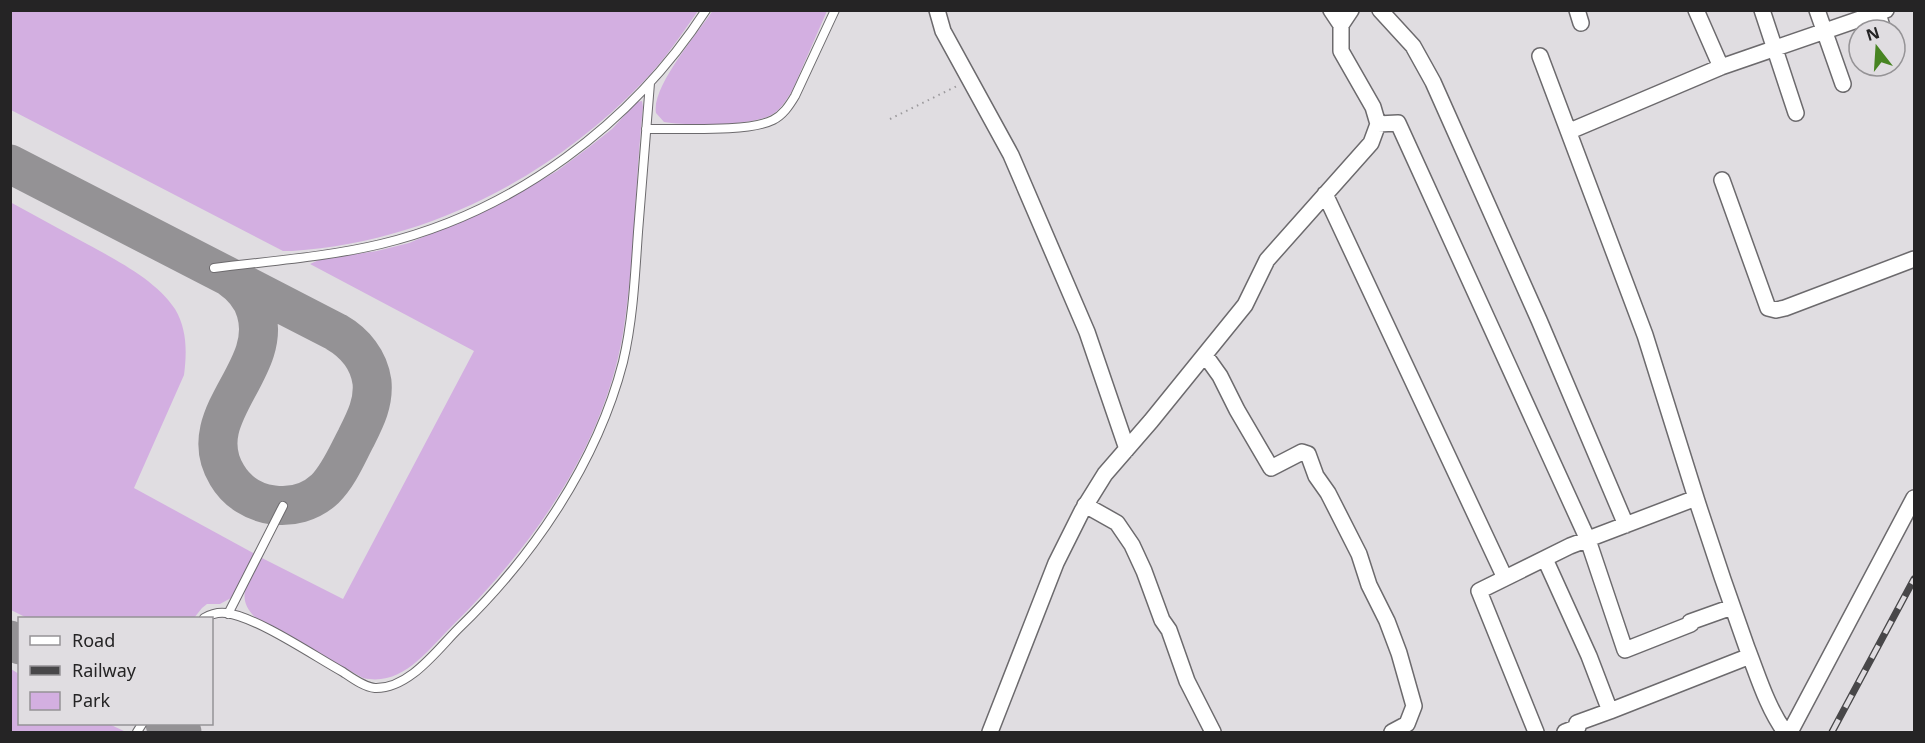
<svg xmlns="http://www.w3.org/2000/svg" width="1925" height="743" font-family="'Noto Sans',sans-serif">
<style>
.green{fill:#d3afe1}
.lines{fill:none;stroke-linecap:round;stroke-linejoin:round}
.taxiway{stroke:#949295;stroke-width:39}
.service-casing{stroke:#6c6a6d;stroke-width:10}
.minor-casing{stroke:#6c6a6d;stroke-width:18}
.path{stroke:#9c9a9d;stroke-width:2;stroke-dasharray:1.5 4.5;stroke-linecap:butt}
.service{stroke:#fff;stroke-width:8}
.minor{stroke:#fff;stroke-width:15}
.rail-casing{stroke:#484749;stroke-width:7}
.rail{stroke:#e0dde1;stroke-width:4.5;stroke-dasharray:14;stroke-linecap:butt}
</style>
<rect width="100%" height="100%" fill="#e0dde1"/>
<path class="green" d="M713 10 827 11 792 91C786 100 781 110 771 115 752 126 687 126 664 122L656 113C651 87 698 33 713 10Z
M10 11 11 10 698 11C681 35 664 61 642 83 550 178 426 242 292 251H283L11 110Z
M642 101 643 107C635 182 635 258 623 333 604 447 532 547 452 626 427 651 402 687 363 678L257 619C233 597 249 581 260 557L343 599 474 351 310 264 321 259 377 251 409 243 496 206 557 171 588 148 612 129 637 102Z
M10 202C36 216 61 230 87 244 116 260 156 280 175 309 187 329 187 352 184 375L134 488 255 554 231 598 220 604H207L202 608 194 618H27L11 610Z
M11 669 19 674 20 724H109L126 732H11Z"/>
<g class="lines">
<path class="taxiway" d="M10 164 336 332C355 343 369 360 372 382 374 403 365 420 356 438 347 455 339 475 325 489 296 516 247 509 227 475 191 416 274 371 256 312 252 297 242 286 229 277
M10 640 20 645
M165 724 182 732"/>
<g class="service-casing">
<path id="service" d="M646 129C677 128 747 133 773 120 783 115 789 106 795 96L835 10
M214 268C269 261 327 257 381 244 514 212 632 124 706 10
M228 614 283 506
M204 618C211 614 218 612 226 613 257 617 314 656 343 672 352 678 364 687 375 688 409 689 437 650 458 629 532 558 597 463 623 362 633 320 635 275 638 232 642 182 646 132 650 83
M137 732 142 724"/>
</g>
<g class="minor-casing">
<path id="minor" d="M937 10 943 31 1011 155 1087 332 1127 449
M1331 10 1341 25
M1380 10 1413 46 1433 82 1539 320 1626 525
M1577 10 1581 23
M1696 10 1721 67 1886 10
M1762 10 1796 113
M1817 10 1843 84
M1877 10 1883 30
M1378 124 1398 123 1588 540 1625 650 1691 624 1690 622 1732 607
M1570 131 1721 67
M1722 180 1768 308 1776 310 1785 308 1914 259
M1325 194 1505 578
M1205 355 1220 376 1237 410 1271 468 1302 452 1308 454 1316 476 1328 493 1359 554 1369 585 1387 621 1399 653 1414 706 1407 724 1392 732
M1696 498C1712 548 1729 598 1747 648 1758 676 1767 707 1785 732
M1085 505 1117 523 1132 545 1144 571 1162 620 1169 630 1187 681 1213 732
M1545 559 1589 656 1610 711 1750 656
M990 732 1056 563 1082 511 1105 474 1151 421 1245 305 1267 260 1371 143 1378 124 1373 107 1341 51V25L1351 10
M1536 732 1479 591 1570 546 1696 498 1645 335 1540 56
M1565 732 1578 727 1577 723 1610 711
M1790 732 1914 498"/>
</g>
<path class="path" d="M890 119 957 86"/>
<use href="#service" class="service"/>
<use href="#minor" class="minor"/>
<g class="rail-casing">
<path id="rail" d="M1832 732 1914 579"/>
</g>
<use href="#rail" class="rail"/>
</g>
<rect width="1925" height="743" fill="none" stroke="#252425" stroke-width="24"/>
<rect x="18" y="617" width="195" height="108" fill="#e0dde1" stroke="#959396" stroke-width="1.5"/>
<rect x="30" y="636" width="30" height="9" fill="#ffffff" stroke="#959396" stroke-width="1.5"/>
<text x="72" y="647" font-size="18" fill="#252425">Road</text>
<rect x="30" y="666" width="30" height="9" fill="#484749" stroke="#959396" stroke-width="1.5"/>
<text x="72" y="677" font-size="18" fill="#252425">Railway</text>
<rect x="30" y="692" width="30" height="18" fill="#d3afe1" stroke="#959396" stroke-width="1.5"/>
<text x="72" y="707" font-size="18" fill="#252425">Park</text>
<g transform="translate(1877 48) rotate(343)"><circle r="28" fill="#e0dde1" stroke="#959396" stroke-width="1.5"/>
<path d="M0-4.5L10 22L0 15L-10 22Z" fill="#478422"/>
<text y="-9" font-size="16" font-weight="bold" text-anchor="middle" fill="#252425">N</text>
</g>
</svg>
